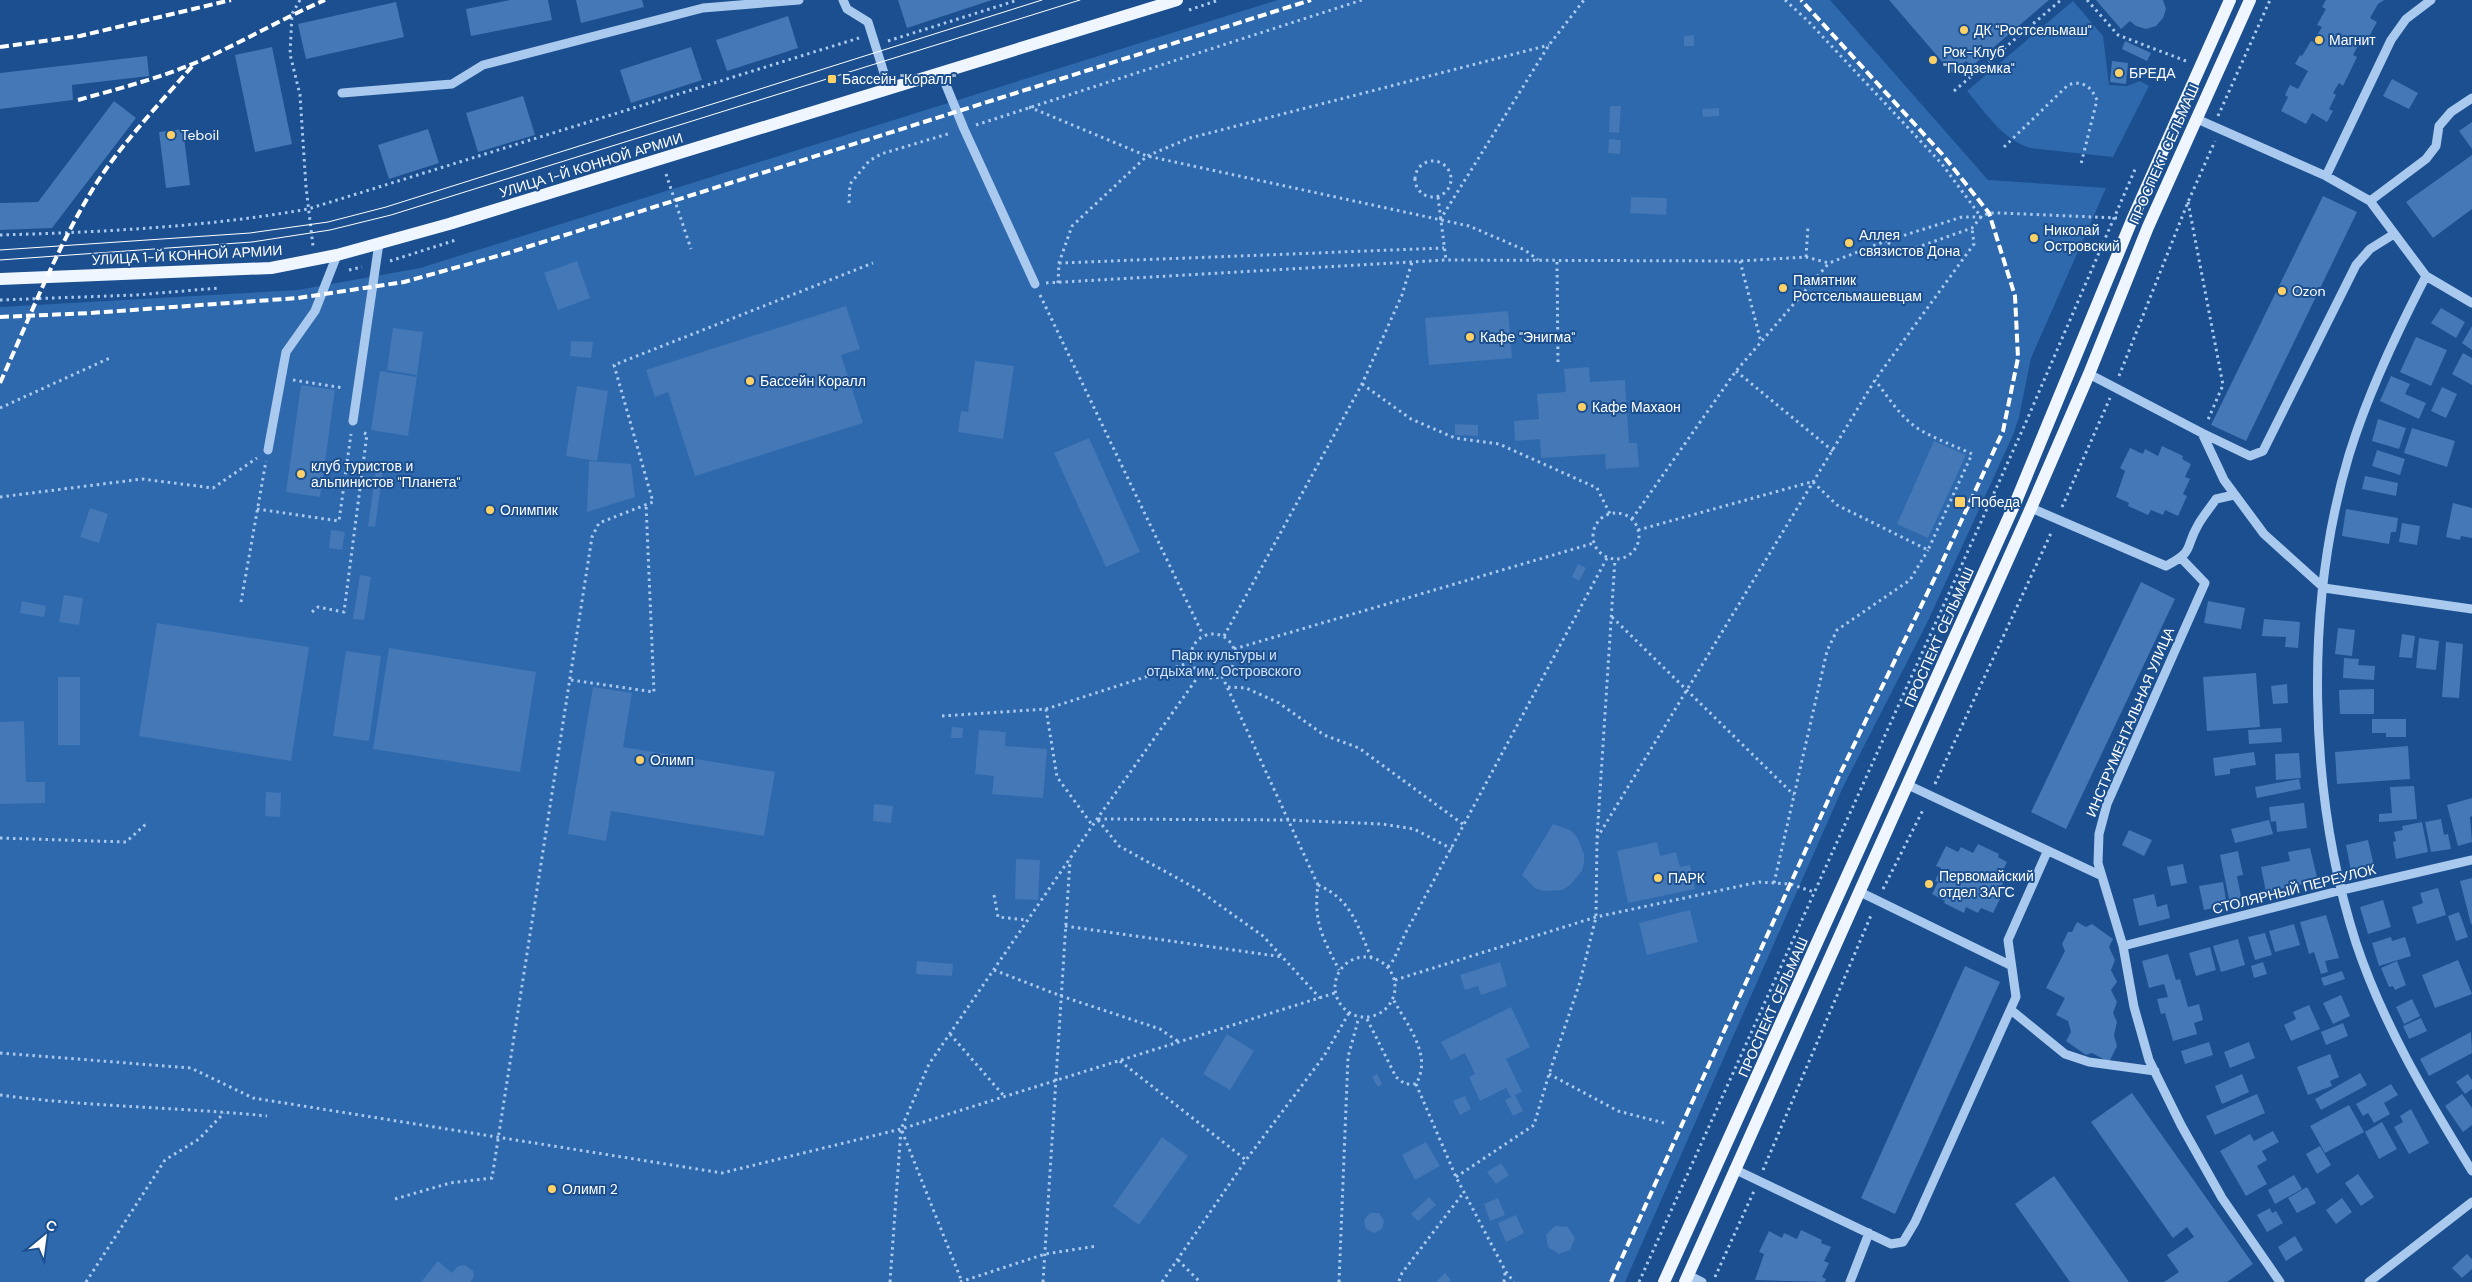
<svg xmlns="http://www.w3.org/2000/svg" width="2472" height="1282" font-family="'DM Sans',sans-serif">
<style>
.green{fill:#2e69ad}
.building{fill:#4478b7}
.lines{fill:none;stroke-linecap:round;stroke-linejoin:round}
.path{stroke:#a9c9ee;stroke-width:3;stroke-dasharray:2.5 4;stroke-linecap:butt}
.minor{stroke:#a9c9ee;stroke-width:9}
.major{stroke:#f0f6ff;stroke-width:12}
.tram{stroke:#fff;stroke-width:1}
.rail{stroke:#fff;stroke-width:4;stroke-dasharray:9 4;stroke-linecap:butt}
.poi-dot{fill:#ffd166;stroke:#1b4f8f;stroke-width:2}
.labels{text-anchor:middle;dominant-baseline:central;stroke-width:4;stroke-linejoin:round;paint-order:stroke}
.poi-label{font-size:14px;fill:#fff;stroke:#1b4f8f;text-anchor:start}
.street-label{font-size:14px;fill:#fff;stroke:#1b4f8f}
.park-label{font-size:14px;fill:#cfe3fa;stroke:#1b4f8f}
</style>
<rect width="100%" height="100%" fill="#1b4f8f"/>
<path class="green" d="M1278 0H1830L1988 180 2106 188 2031 358 2019 417 2013 435 1927 623 1843 787 1625 1282H0V307L298 290 420 268Z
M2073 1 2103 36 2109 85 2127 86 2140 81 2149 86 2113 157 2030 148C2002 139 1986 113 1967 91Z"/>
<path class="building" d="M510 0H548L552 20 471 36 466 9Z
M576 0H642L644 7 581 23Z
M898 0H992L907 28Z
M1889 0H2049L1972 66 1966 61 1952 73Z
M2096 0H2163L2166 9 2163 18 2156 26 2146 29 2136 26 2130 21 2121 29Z
M2326 0H2384L2378 4 2370 18 2377 22 2365 44 2360 42 2353 55 2357 57 2343 86 2339 83 2333 93 2336 95 2329 109 2333 111 2327 122 2312 113 2306 124 2281 111 2288 97 2285 95 2290 85 2298 89 2308 71 2295 64 2300 55 2302 56 2311 41 2313 42 2322 27 2317 25 2326 9 2322 7Z
M396 2 404 37 306 59 298 24Z
M788 16 798 48 727 71 716 40Z
M1694 35V46H1684V36Z
M2125 41 2151 53 2147 61 2122 49Z
M272 47 292 144 255 152 235 55Z
M691 47 702 80 631 103 620 70Z
M147 56 149 76 72 85 73 100 0 109V73Z
M2112 61 2128 63 2126 84 2110 82Z
M2392 79 2418 93 2409 109 2383 96Z
M523 96 535 135 478 152 466 113Z
M114 101 136 118 52 228 0 230V203L38 202Z
M1610 106H1621L1619 133 1609 132Z
M1719 108V116L1703 117 1702 109Z
M2472 122V149L2459 131Z
M183 129 190 185 166 188 159 132Z
M428 129 439 163 389 179 378 145Z
M1609 139 1621 140 1620 154 1608 153Z
M2472 155V209L2433 238 2406 202Z
M2323 196 2357 212 2246 441 2211 425Z
M1631 197 1667 198 1666 215 1630 213Z
M577 261 590 298 558 310 544 273Z
M846 306 860 349 841 355 863 423 695 476 668 392 655 397 646 370Z
M2441 308 2465 322 2456 338 2431 323Z
M1508 311 1512 358 1429 365 1425 318Z
M2472 326V350L2462 343Z
M393 328 423 332 417 375 387 370Z
M2416 337 2447 350 2431 386 2400 372Z
M571 341 593 342 591 358 570 356Z
M2463 353 2472 358V385L2452 374Z
M975 361 1014 366 1003 439 958 432 961 411 968 412Z
M1589 367 1590 382 1625 380 1629 443H1637L1639 467 1606 469 1605 454 1541 458 1540 439 1515 441 1514 421 1539 419 1537 394 1566 392 1564 369Z
M380 371 417 377 408 436 371 430Z
M2391 376 2410 384 2405 394 2426 403 2419 419 2380 401Z
M301 385 335 390 320 497 286 492Z
M577 386 608 391 597 461 566 456Z
M2442 387 2457 394 2446 418 2431 411Z
M2378 419 2406 428 2399 449 2372 441Z
M1455 424 1478 425V436L1455 435Z
M2412 428 2455 441 2447 467 2404 453Z
M1089 438 1140 552 1106 567 1054 453Z
M1934 441 1966 455 1928 538 1897 524Z
M2162 446 2183 456 2182 459 2191 464 2185 477 2190 479 2183 494 2187 496 2178 516 2165 510 2163 515 2151 510 2148 515 2128 506 2129 503 2116 497 2125 471 2120 468 2130 448 2143 454 2145 449 2158 456Z
M2377 450 2405 459 2400 475 2372 466Z
M589 461 631 464 635 497 587 512Z
M377 463 384 464 375 527 368 526Z
M2365 476 2398 483 2396 496 2362 489Z
M2453 503 2472 508V538L2461 536 2460 540 2446 537Z
M90 508 108 514 99 543 80 537Z
M2346 509 2398 518 2396 532H2391L2389 544 2342 536Z
M2402 523 2420 526 2417 545 2399 542Z
M331 530 345 532 342 550 329 548Z
M1578 564 1586 568 1579 581 1572 577Z
M360 575 371 577 364 620 353 619Z
M2141 582 2175 599 2066 829 2031 812Z
M64 595 83 598 79 625 59 622Z
M22 601 46 606 44 617 20 613Z
M2208 601 2245 608 2241 629 2204 623Z
M2264 619 2300 622 2298 648 2285 647 2286 637 2262 636Z
M157 623 309 647 291 761 139 736Z
M2338 628 2355 630 2352 656 2335 654Z
M2402 634 2415 636 2412 658 2399 657Z
M2419 638 2439 641 2436 670 2416 668Z
M2446 642 2463 644 2459 698 2442 697Z
M389 648 536 672 520 772 373 749Z
M346 651 381 656 369 741 333 736Z
M2344 658 2359 659 2358 665 2375 666 2374 680 2343 678Z
M2256 673 2260 727 2207 731 2203 677Z
M58 677H80V745H58Z
M2287 684 2288 703 2273 704 2271 686Z
M593 687 632 693 623 747 775 772 764 836 611 811 606 841 568 834Z
M2374 689V714H2340L2339 690Z
M2372 719H2406V737H2386V733H2372Z
M24 721 26 782H45V803L0 804V722Z
M952 727 963 728 962 738H951Z
M2281 728 2282 742 2249 744 2248 730Z
M979 730 1006 732 1005 746 1047 749 1043 798 992 794 994 776 975 774Z
M2408 746 2410 779 2337 784 2335 752Z
M2254 752 2256 765 2230 769V774L2215 776 2213 758Z
M2299 753 2301 778 2276 780 2275 754Z
M2299 779 2301 789 2257 798 2255 787Z
M2414 786 2417 819 2379 822V814L2392 813 2390 787Z
M266 792 281 793 280 817 265 816Z
M2472 798V816L2470 817 2472 842 2458 846 2447 805Z
M2304 803 2307 828 2277 832 2276 821 2271 822 2269 807Z
M874 804 893 806 891 823 873 821Z
M2441 819 2444 835 2448 834 2451 849 2431 852 2425 822Z
M2269 820 2273 834 2235 843 2231 829Z
M2422 822 2428 852 2396 859 2393 842 2396 841 2394 832 2403 830 2402 826Z
M1553 824 1570 830 1577 837 1584 854V863L1582 871 1570 885 1562 890 1544 891 1535 888 1522 875Z
M2129 830 2152 840 2144 856 2122 845Z
M2368 840 2374 866 2351 871 2346 845Z
M1657 842 1660 856 1676 852 1680 867 1690 865 1695 889 1628 903 1617 851Z
M1978 844 1999 854 1998 857 2007 862 2001 875 2006 877 1999 891 2003 893 1993 913 1981 908 1978 913 1966 907 1964 913 1944 903 1945 901 1932 894 1938 882 1935 881 1941 868 1936 866 1946 846 1958 852 1961 847 1973 853Z
M2310 848 2318 881 2266 892 2261 867 2290 861 2288 852Z
M2238 851 2243 875 2237 876 2242 901 2230 904 2220 855Z
M1016 859 1040 860 1038 900 1015 899Z
M2183 864 2187 883 2171 886 2167 867Z
M2472 878V924H2471L2460 881Z
M2223 882 2227 905 2204 910 2199 886Z
M2438 888 2446 915 2417 924 2412 907 2423 903 2420 893Z
M2154 894 2157 907 2167 904 2170 918 2139 926 2133 899Z
M2383 900 2391 927 2368 934 2360 907Z
M1690 910 1698 942 1647 955 1639 923Z
M2459 912 2468 937 2456 941 2448 916Z
M2326 915 2339 958 2325 961 2328 972 2321 974 2314 952 2309 954 2300 922Z
M2077 922 2086 927 2092 924 2113 939 2109 947 2115 960 2111 970 2117 982 2111 990 2117 1002 2113 1013 2117 1022 2114 1035 2117 1046 2109 1062 2092 1053 2086 1055 2066 1041 2071 1032 2068 1021 2056 1015 2065 998 2046 988 2065 951 2062 944 2068 932H2072Z
M2294 924 2300 945 2275 952 2269 931Z
M2265 933 2272 955 2255 960 2248 937Z
M2391 937 2392 941 2405 937 2411 956 2379 966 2372 943Z
M2238 939 2245 965 2221 972 2213 946Z
M2210 947 2216 970 2196 976 2189 953Z
M2168 954 2176 980 2180 979 2188 1007 2199 1004 2203 1020 2194 1023 2197 1034 2173 1041 2165 1013 2161 1014 2157 999 2168 997 2164 984 2149 988 2142 961Z
M2458 960 2472 994 2435 1008 2422 975Z
M917 961 953 964 952 976 916 974Z
M2397 961 2406 985 2395 990 2393 986 2389 987 2381 968Z
M1500 962 1507 986 1481 995 1478 986 1465 990 1460 975Z
M2263 962 2267 974 2254 978 2251 966Z
M1965 966 2000 982 1895 1214 1861 1198Z
M2342 971 2345 979 2324 986 2321 978Z
M2341 995 2350 1016 2333 1024 2323 1003Z
M2412 999 2420 1016 2404 1024 2396 1007Z
M2309 1005 2320 1029 2291 1041 2284 1025 2296 1019 2293 1012Z
M1511 1007 1530 1047 1506 1059 1522 1092 1515 1095 1523 1111 1513 1116 1505 1100 1511 1097 1506 1088 1480 1101 1469 1077 1475 1074 1465 1053 1451 1060 1441 1042Z
M2421 1018 2427 1031 2409 1039 2403 1026Z
M2343 1023 2348 1036 2326 1045 2321 1032Z
M2471 1032 2472 1053 2429 1076 2420 1059Z
M1227 1034 1254 1051 1230 1090 1203 1074Z
M2209 1042 2213 1055 2185 1064 2181 1051Z
M2249 1042 2255 1058 2230 1068 2224 1052Z
M2330 1054 2339 1077 2330 1081 2332 1086 2308 1095 2297 1067Z
M2360 1073 2367 1085 2321 1110 2315 1099Z
M1377 1074 1382 1084 1378 1087 1372 1077Z
M2242 1074 2249 1092 2222 1104 2215 1086Z
M2468 1074 2472 1080V1089L2465 1094 2456 1082Z
M2391 1084 2398 1095 2384 1103 2390 1114 2374 1123 2368 1113 2363 1116 2356 1104Z
M2132 1093 2253 1264 2227 1282H2164L2179 1272 2167 1255 2194 1237 2187 1227 2173 1238 2091 1122Z
M2257 1094 2265 1113 2215 1135 2206 1116Z
M2462 1094 2472 1108V1125L2463 1132 2445 1106Z
M1465 1096 1471 1109 1460 1115 1453 1101Z
M2349 1105 2364 1132 2325 1153 2310 1126Z
M2411 1109 2429 1143 2409 1154 2394 1127 2403 1122 2400 1116Z
M2382 1122 2397 1149 2379 1159 2365 1132Z
M2273 1131 2279 1142 2262 1151 2267 1160 2257 1166 2267 1184 2246 1196 2220 1151 2250 1134 2254 1141Z
M1162 1137 1188 1156 1139 1225 1113 1206Z
M1426 1142 1440 1166 1415 1180 1402 1155Z
M2320 1146 2331 1165 2317 1174 2306 1154Z
M1501 1163 1509 1175 1496 1184 1487 1172Z
M2358 1174 2374 1197 2361 1206 2345 1183Z
M2294 1175 2302 1189 2275 1204 2268 1190Z
M2054 1176 2129 1282H2070L2015 1204Z
M2307 1187 2316 1203 2297 1213 2288 1198Z
M1429 1197 1436 1205 1418 1221 1411 1214Z
M1498 1198 1505 1215 1490 1221 1484 1204Z
M2342 1198 2352 1212 2336 1224 2326 1210Z
M2270 1208 2272 1213 2276 1211 2283 1223 2267 1232 2257 1215Z
M1370 1213H1379L1384 1221 1382 1229 1374 1233 1366 1229 1364 1220Z
M1516 1215 1524 1233 1506 1242 1498 1223Z
M1555 1226 1568 1227 1575 1238 1570 1250 1559 1254 1548 1247 1546 1235Z
M1801 1230 1822 1240 1821 1243 1831 1247 1824 1261 1829 1263 1822 1277 1826 1279 1825 1282 1755 1280 1764 1254 1759 1252 1769 1231 1782 1238 1784 1233 1797 1239Z
M2295 1236 2303 1250 2286 1261 2278 1247Z
M2467 1254 2472 1259V1269L2462 1278 2452 1268Z
M438 1261 452 1273 458 1266 465 1265 473 1271 474 1277 470 1282H421Z
M1445 1273 1451 1280 1449 1282H1436Z"/>
<g class="lines">
<path class="path" d="M300 0 292 14 290 54 300 95 306 187 313 246
M1785 0 1808 21 1942 164 1981 217 1972 228 1901 253 1886 241
M2087 0 2118 35 2186 61
M1189 10 1219 0
M888 41 1018 0
M1954 91 2061 0
M1029 107 1147 156 1469 226 1525 250 1538 260
M2218 116 2270 0
M976 125 1362 0
M2004 147 2068 85C2082 80 2091 86 2097 100L2081 164
M1415 179a18 18 0 1 1 36 0a18 18 0 1 1-36 0Z
M666 174 691 249
M1438 197 1446 260
M2188 202 2223 385 2207 422
M849 203 850 184 869 161 881 154 951 133
M1440 220 1549 45 1584 0
M0 235C103 232 207 227 308 209L859 38
M1806 257 1808 226
M390 261 456 240
M1740 261 1761 342
M1557 262 1558 364
M1059 263 1444 248
M349 270 362 267
M1046 283 1446 260 1740 261 1806 257 1829 263 1886 241 1962 217H1981L1989 213H2000L2117 218
M1058 283 1059 263 1072 226 1147 156 1190 138 1549 45
M1040 295 1203 635
M0 300 136 295 219 288
M1736 371 1833 451
M2119 376 2188 202 2215 141
M293 380 344 388
M1362 384 1411 419 1455 438 1499 444 1597 488 1610 514
M0 408 112 357
M1813 482 1837 505 1928 550 1972 454C1955 446 1938 440 1922 431 1902 420 1889 398 1875 380
M0 497 142 479 213 488 257 458
M2062 507 2110 398
M257 509 339 521 351 434
M1593 536a23 23 0 1 1 46 0a23 23 0 1 1-46 0Z
M1632 519 1736 371 1829 263
M1638 530 1811 482
M241 602 266 461
M312 612 318 607 344 612 367 434 361 432
M1612 617 1794 795
M1191 656a22 22 0 1 1 44 0a22 22 0 1 1-44 0Z
M1224 636 1362 384 1402 295 1412 262
M1234 649 1594 543
M1222 676 1318 885C1313 922 1323 938 1339 970
M571 680 654 692 646 504
M1228 687 1246 688 1279 703 1324 735 1359 748 1464 825
M1046 709 1057 777 1093 826
M942 716 1046 709 1192 662
M1935 784 2052 531
M1098 819 1287 820 1382 824 1414 829 1452 849
M1098 820 1119 846 1197 889 1263 936 1320 998
M0 838 126 842 147 823
M1597 838 1875 380 1974 244 1972 228
M1774 883 1827 651 1837 630 1910 580 1928 550
M1318 885C1352 900 1357 925 1371 957
M1883 889 1924 808
M994 895 998 917 1027 920
M1065 926 1283 957
M1335 987a30 30 0 1 1 60 0a30 30 0 1 1-60 0Z
M1388 967 1394 959 1405 934 1607 558
M994 970 1061 996 1160 1029 1179 1042
M1395 980 1596 917 1759 882 1790 884 1814 892
M1367 1019 1396 1077 1405 1084H1416C1433 1055 1407 1025 1393 999
M950 1034 1004 1096
M0 1053 191 1068 253 1098 722 1173 901 1129 1335 993
M1120 1061 1246 1160
M1549 1074 1618 1111 1664 1123
M1416 1084 1456 1177 1506 1272 1514 1282
M0 1095C89 1107 178 1107 267 1116
M902 1131 962 1282
M1763 1170 1872 913
M1456 1177 1534 1125 1549 1074 1580 982 1596 917 1597 838 1615 559
M395 1199 450 1183 492 1178 592 537 599 523 653 502 614 365 873 263
M1178 1260 1200 1282
M1715 1277 1754 1191
M1399 1281 1402 1273 1464 1192
M86 1282 165 1160 199 1139 224 1113
M890 1282 901 1129 929 1064 1097 819 1200 674
M960 1282 1045 1254 1097 1246
M1043 1282 1070 860
M1162 1282 1246 1160 1324 1056 1349 1013
M1339 1282 1348 1057 1359 1017
M1504 1282 1505 1273
M1639 1282 2026 422 2136 167"/>
<path class="minor" d="M843 0 847 9 868 22 889 89
M941 73 964 129 1035 284
M342 93 452 84 483 65 703 8 799 0
M2197 119 2326 176 2370 201 2426 276 2472 303
M2326 176 2391 40 2406 19 2431 0
M2370 201 2426 159 2436 146 2439 126 2451 112 2472 98
M2426 276C2396 334 2368 393 2349 455 2304 606 2308 793 2356 943 2383 1024 2427 1098 2472 1171
M2089 374 2202 433 2224 480 2264 534 2324 588 2472 609
M353 421 379 243
M2202 433 2250 456 2263 451 2356 265 2370 249 2394 234
M268 450 286 352 315 311 337 255
M2031 508 2166 566C2196 550 2184 549 2198 525 2203 516 2210 508 2216 499L2234 495
M2181 558 2205 583 2107 804 2099 834 2098 863 2123 946 2134 1007 2149 1060 2181 1125 2222 1198 2280 1282
M1908 785 2102 876
M1860 892 2010 965
M2123 946 2342 890 2472 860
M2011 1010 2065 1054 2089 1062 2155 1071
M1734 1169 1891 1244 1903 1242 1915 1222 2016 997 2008 940 2047 852
M1688 1275 1702 1282
M1850 1282 1869 1233
M2369 1282 2472 1202"/>
<path class="major" d="M0 279 271 268 337 255 449 224 1177 0
M1664 1282 2017 499 2132 220 2230 0
M1685 1282 2031 508 2089 374 2148 227 2250 0"/>
<path class="tram" d="M0 250 250 233 328 222 386 207 1042 0
M0 260 252 242 330 230 391 215 1080 0"/>
<path class="rail" d="M0 47 80 36 231 0
M78 100C117 89 157 79 195 63 239 44 281 19 325 0
M0 317 91 313 298 298 404 282 508 253 1311 0
M0 383C30 317 56 249 94 187 121 144 162 101 195 63
M1611 1282 1839 776 1939 569 2003 431 2018 358 2015 296 1989 213 1942 154 1801 0"/>
</g>
<g class="poi-dot">
<circle cx="1964" cy="30" r="5"/>
<circle cx="2319" cy="40" r="5"/>
<circle cx="1933" cy="60" r="5"/>
<circle cx="2119" cy="73" r="5"/>
<rect x="827" y="74" width="10" height="10" rx="2.5"/>
<circle cx="171" cy="135" r="5"/>
<circle cx="2034" cy="238" r="5"/>
<circle cx="1849" cy="243" r="5"/>
<circle cx="1783" cy="288" r="5"/>
<circle cx="2282" cy="291" r="5"/>
<circle cx="1470" cy="337" r="5"/>
<circle cx="750" cy="381" r="5"/>
<circle cx="1582" cy="407" r="5"/>
<circle cx="301" cy="474" r="5"/>
<rect x="1954" y="496" width="12" height="12" rx="2.5"/>
<circle cx="490" cy="510" r="5"/>
<circle cx="640" cy="760" r="5"/>
<circle cx="1658" cy="878" r="5"/>
<circle cx="1929" cy="884" r="5"/>
<circle cx="552" cy="1189" r="5"/>
</g>
<g class="labels">
<g class="poi-label">
<text x="1974" y="30">ДК "Ростсельмаш"</text>
<text x="2329" y="40">Магнит</text>
<text x="1943" y="52">Рок-Клуб<tspan x="1943" dy="16">"Подземка"</tspan></text>
<text x="2129" y="73">БРЕДА</text>
<text x="842" y="79">Бассейн "Коралл"</text>
<text x="181" y="135">Teboil</text>
<text x="2044" y="230">Николай<tspan x="2044" dy="16">Островский</tspan></text>
<text x="1859" y="235">Аллея<tspan x="1859" dy="16">связистов Дона</tspan></text>
<text x="1793" y="280">Памятник<tspan x="1793" dy="16">Ростсельмашевцам</tspan></text>
<text x="2292" y="291">Ozon</text>
<text x="1480" y="337">Кафе "Энигма"</text>
<text x="760" y="381">Бассейн Коралл</text>
<text x="1592" y="407">Кафе Махаон</text>
<text x="311" y="466">клуб туристов и<tspan x="311" dy="16">альпинистов "Планета"</tspan></text>
<text x="1971" y="502">Победа</text>
<text x="500" y="510">Олимпик</text>
<text x="650" y="760">Олимп</text>
<text x="1939" y="876">Первомайский<tspan x="1939" dy="16">отдел ЗАГС</tspan></text>
<text x="1668" y="878">ПАРК</text>
<text x="562" y="1189">Олимп 2</text>
</g>
<g class="street-label">
<text transform="translate(2164 154) rotate(-66)">ПРОСПЕКТ СЕЛЬМАШ</text>
<text transform="translate(591 165) rotate(-17)">УЛИЦА 1-Й КОННОЙ АРМИИ</text>
<text transform="translate(187 255) rotate(-3)">УЛИЦА 1-Й КОННОЙ АРМИИ</text>
<text transform="translate(1939 637) rotate(-66)">ПРОСПЕКТ СЕЛЬМАШ</text>
<text transform="translate(2130 722) rotate(-67)">ИНСТРУМЕНТАЛЬНАЯ УЛИЦА</text>
<text transform="translate(2294 889) rotate(-14)">СТОЛЯРНЫЙ ПЕРЕУЛОК</text>
<text transform="translate(1773 1007) rotate(-66)">ПРОСПЕКТ СЕЛЬМАШ</text>
</g>
<g class="park-label">
<text x="1224" y="655">Парк культуры и<tspan x="1224" dy="16">отдыха им. Островского</tspan></text>
</g>
</g>
<g transform="translate(45 1237) rotate(29)" stroke="#1b4f8f" stroke-width="4" paint-order="stroke">
<path d="M0-4L9 19L0 12L-9 19Z" fill="#ffffff"/>
<text y="-8" font-size="14" font-weight="bold" text-anchor="middle" fill="#ffffff">С</text>
</g>
</svg>
